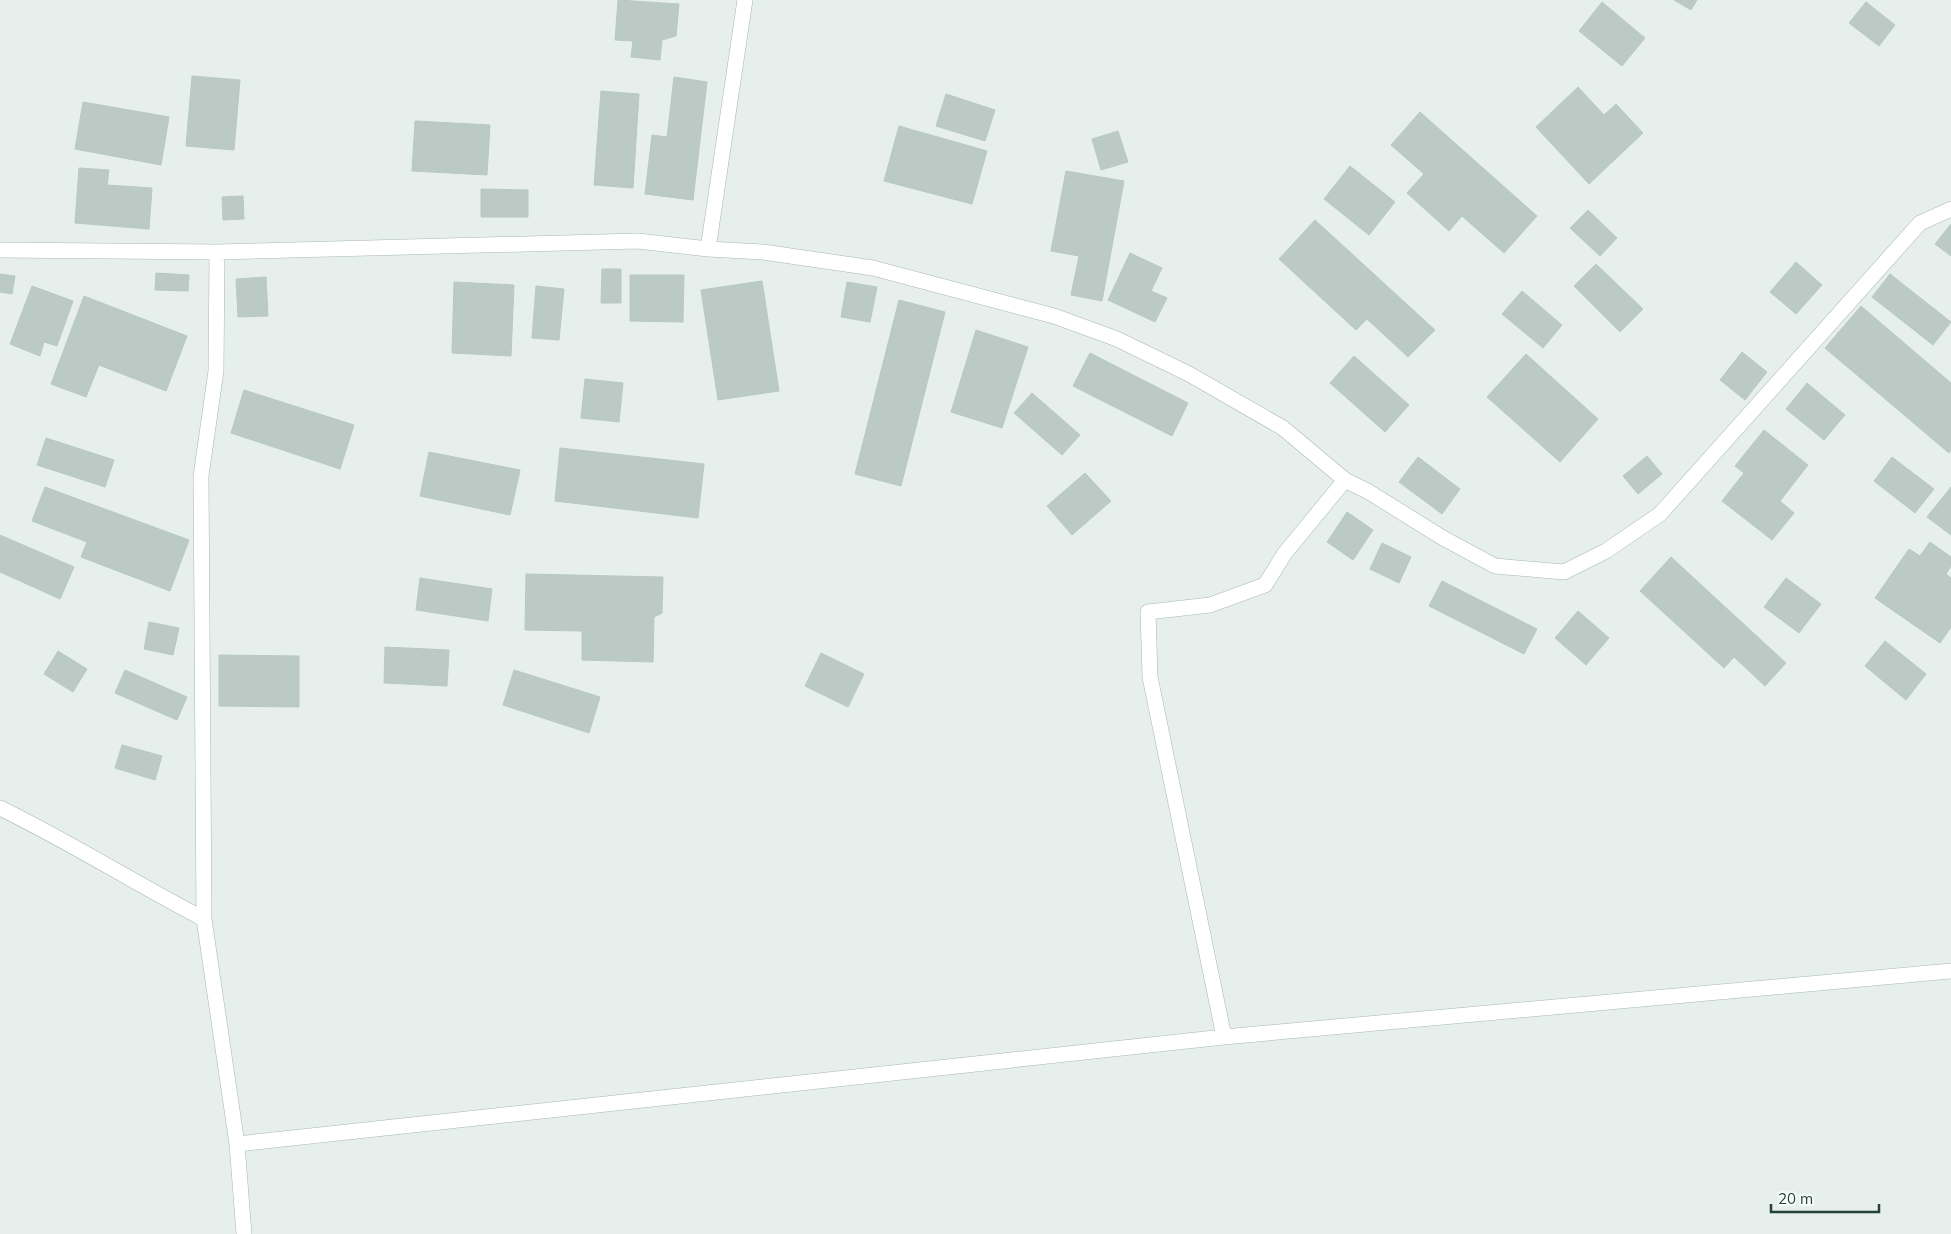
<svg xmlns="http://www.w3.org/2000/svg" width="1951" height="1234" font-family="Mulish,sans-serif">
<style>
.building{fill:#bbcac4;stroke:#b8c9c2}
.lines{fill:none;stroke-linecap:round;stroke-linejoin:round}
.minor-casing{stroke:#a8b8b2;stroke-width:16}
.minor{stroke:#fff;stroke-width:15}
</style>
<rect width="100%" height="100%" fill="#e6efeb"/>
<path class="building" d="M618 0 679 4 676 36 662 40 660 60 631 57 633 41 615 40Z
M1674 0H1697L1691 10Z
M1602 2 1645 38 1622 66 1579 31Z
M1866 2 1895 25 1879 46 1849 23Z
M192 76 240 80 234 150 186 146Z
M674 77 707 82 693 200 645 194 652 135 667 137Z
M1578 87 1604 115 1616 104 1643 133 1589 184 1536 127Z
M601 91 639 94 633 188 594 185Z
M946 94 995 110 985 141 936 126Z
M83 102 169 117 161 165 75 149Z
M1420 112 1537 216 1504 253 1462 216 1449 231 1407 193 1424 174 1391 145Z
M415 121 490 125 487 175 412 171Z
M899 126 987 151 972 204 884 181Z
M1118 131 1128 162 1101 170 1092 139Z
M1350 166 1395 202 1369 235 1324 199Z
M79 168 109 170 107 185 152 188 149 229 75 223Z
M1066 171 1124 181 1102 301 1071 295 1079 256 1051 251Z
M481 189 528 190V217H481Z
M243 196 244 219 223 220 222 197Z
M1588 210 1617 238 1600 256 1570 228Z
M1315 220 1435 330 1408 357 1367 319 1356 330 1279 259Z
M1951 224V256L1935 244Z
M1130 253 1162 268 1151 291 1167 298 1155 322 1108 300Z
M1796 262 1822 285 1796 314 1770 292Z
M1596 264 1643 309 1620 332 1574 286Z
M602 269H621V303H601Z
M156 273 189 275 188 291 155 290Z
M0 274 15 276 12 294 0 292Z
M1890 274 1951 322 1933 345 1872 297Z
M630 275H684L683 322 630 321Z
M266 277 268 316 238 317 236 279Z
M762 281 779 391 718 400 701 290Z
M454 282 514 285 511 356 452 353Z
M847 282 877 287 870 322 841 317Z
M32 286 73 301 57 346 44 342 40 356 10 344Z
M536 286 564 289 559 340 532 338Z
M1522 291 1562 325 1543 348 1502 314Z
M84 296 187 336 166 391 99 365 86 397 51 384Z
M899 300 945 312 901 486 855 474Z
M1861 306 1951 383V450L1949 453 1825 348Z
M976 330 1028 347 1002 428 951 412Z
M1742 352 1767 372 1745 400 1720 380Z
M1090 353 1188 403 1172 436 1073 386Z
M1526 354 1598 419 1560 462 1487 397Z
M1354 356 1409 405 1385 432 1330 383Z
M585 379 623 383 619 422 581 418Z
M1807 383 1845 415 1824 440 1786 409Z
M244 390 354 425 340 469 231 433Z
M1032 393 1080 435 1062 455 1014 413Z
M1764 430 1808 465 1780 501 1794 513 1772 540 1722 501 1744 473 1735 466Z
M46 438 114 460 105 487 37 465Z
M560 448 704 464 698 518 555 501Z
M429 452 520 470 510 515 420 496Z
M1647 456 1662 474 1638 494 1623 476Z
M1418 457 1460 489 1442 514 1399 482Z
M1892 457 1934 489 1915 513 1874 481Z
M1085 473 1111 501 1072 535 1047 506Z
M45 487 189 540 170 591 81 557 87 542 32 521Z
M1951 487V535L1927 517Z
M1347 512 1373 530 1353 560 1327 542Z
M0 535 74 567 60 599 0 572Z
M1930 542 1951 557V566L1946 574 1951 578V627L1940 643 1875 598 1909 549 1920 556Z
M1382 543 1411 557 1399 583 1370 569Z
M1671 557 1786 663 1765 686 1734 657 1724 668 1640 591Z
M526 574 663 577 662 613 654 617 653 662 582 660V631L525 630Z
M420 578 492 589 488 621 416 610Z
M1786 578 1821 604 1799 633 1764 607Z
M1442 581 1537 629 1524 654 1429 606Z
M1578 611 1609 638 1586 665 1555 638Z
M149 622 179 628 173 655 144 649Z
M1885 641 1926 674 1906 700 1865 666Z
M385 647 449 650 447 686 384 683Z
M58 651 87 669 73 692 44 674Z
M821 653 864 674 848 707 805 686Z
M219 655 299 656V707L219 706Z
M125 670 187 697 177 720 115 693Z
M514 670 600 697 589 733 503 705Z
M122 745 162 756 155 780 115 768Z"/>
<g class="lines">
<g class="minor-casing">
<path id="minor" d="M708 249 745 0
M0 250 217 252 638 241 708 249 763 252 873 268 1054 316 1117 339 1189 374 1283 428 1345 480 1369 492 1443 538 1495 566 1564 572 1606 551 1660 514 1920 223 1951 209
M217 252 216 371 201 476 204 919 237 1144 244 1234
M0 808C70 842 136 884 204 919
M1224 1037 1150 677 1148 612 1210 605 1265 585 1285 553 1345 480
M237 1144 1224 1037 1951 971"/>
</g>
<use href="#minor" class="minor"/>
</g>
<path d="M1771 1204v8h108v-8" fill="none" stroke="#24423a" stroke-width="2.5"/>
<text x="1778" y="1204" font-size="15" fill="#24423a" stroke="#f7fbf9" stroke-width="4" paint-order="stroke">20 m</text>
</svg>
